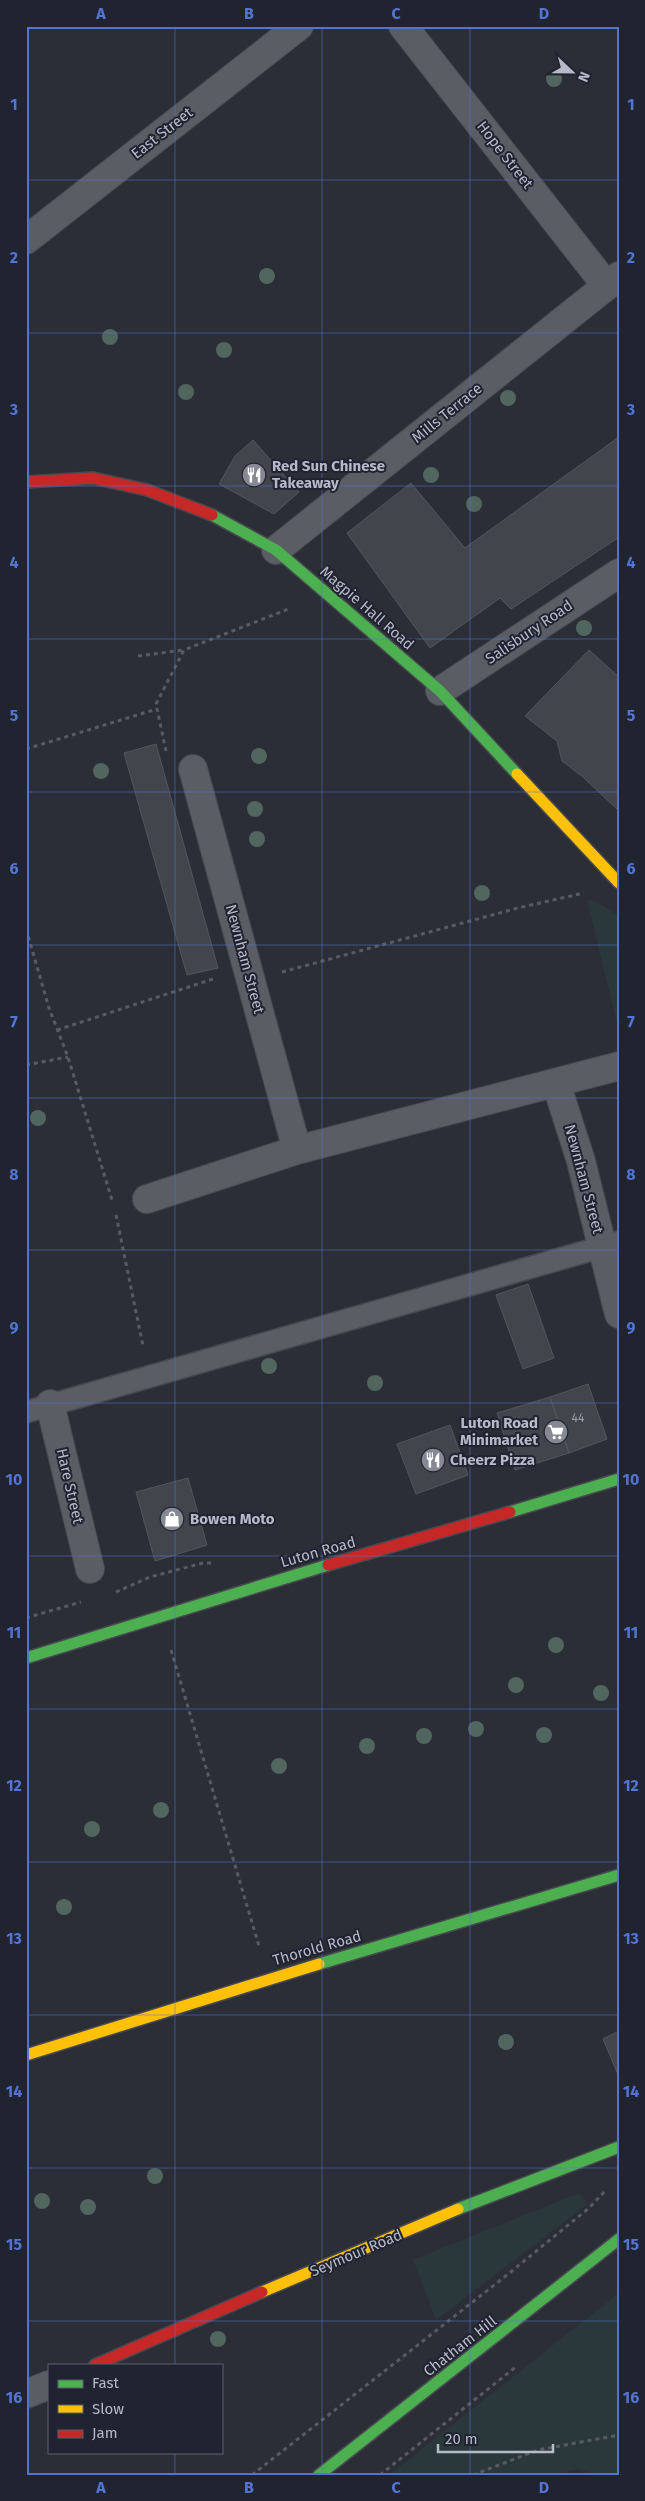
<svg xmlns="http://www.w3.org/2000/svg" width="645" height="2501" font-family="'Fira Sans',sans-serif">
<style>
.green{fill:#2a383c}
.building{fill:#43454c;stroke:#53565e}
.lines{fill:none;stroke-linecap:round;stroke-linejoin:round}
.lane-casing{stroke:#484950;stroke-width:24}
.street-casing{stroke:#484950;stroke-width:30}
.fast-casing{stroke:#484950;stroke-width:14}
.slow-casing{stroke:#484950;stroke-width:14}
.jam-casing{stroke:#484950;stroke-width:14}
.path{stroke:#585c61;stroke-width:3;stroke-dasharray:4 4;stroke-linecap:butt}
.lane{stroke:#5b5d64;stroke-width:21}
.street{stroke:#5b5d64;stroke-width:28}
.fast{stroke:#4caf50;stroke-width:11}
.slow{stroke:#ffc107;stroke-width:11}
.jam{stroke:#c62828;stroke-width:11}
.tree{fill:#51665e}
.grid{fill:none;stroke:#5374d2;stroke-width:1;stroke-opacity:0.55}
.labels{text-anchor:middle;dominant-baseline:central;stroke-width:4;stroke-linejoin:round;paint-order:stroke}
.number-label{font-size:12px;fill:#999da8}
.street-label{font-size:15px;fill:#b6bac6;stroke:#1f2430}
.poi-label{font-size:15px;font-weight:bold;fill:#b6bac6;stroke:#1f2430;text-anchor:start}
.neatline{fill:none;stroke:#5374d2;stroke-width:2}
.grid-label{font-size:16px;text-anchor:middle;font-weight:bold;fill:#5374d2}
</style>
<rect width="100%" height="100%" fill="#2c2e37"/>
<path class="green" d="M587 900 595 901 619 916V1031Z
M579 2193 588 2204 436 2320 413 2260Z
M619 2293V2475H601L577 2469 551 2475H389Z"/>
<path class="building" d="M619 437V537L511 609 500 598 430 648 347 533 411 483 465 548Z
M253 440 299 492 274 514 219 484 235 456Z
M589 650 619 677V811L583 777 562 761 557 741 525 716Z
M156 744 218 968 187 975 124 753Z
M528 1284 554 1358 523 1369 496 1295Z
M588 1384 607 1439 569 1453 550 1397Z
M550 1397 569 1453 515 1470 497 1413Z
M450 1425 468 1475 416 1494 397 1444Z
M188 1478 207 1545 155 1561 136 1492Z
M619 2031V2077L603 2039Z"/>
<g class="lines">
<g class="lane-casing">
<path id="lane" d="M26 1412 619 1242"/>
</g>
<g class="street-casing">
<path id="street" d="M403 26 606 285
M26 240 299 26
M276 550 619 276
M440 691 619 573
M193 769 297 1150
M556 1083 581 1161 619 1314
M147 1199 297 1150 619 1066
M50 1404 90 1569
M26 2394 49 2385"/>
</g>
<g class="fast-casing">
<path id="fast" d="M212 515 276 550 440 691 517 774
M510 1512 619 1479
M26 1658 328 1565
M319 1964 619 1875
M458 2209 619 2147
M319 2475 619 2239"/>
</g>
<g class="slow-casing">
<path id="slow" d="M517 774 619 883
M26 2055 319 1964
M262 2292 458 2209"/>
</g>
<g class="jam-casing">
<path id="jam" d="M26 482 93 478 147 490 212 515
M328 1565 510 1512
M95 2365 262 2292"/>
</g>
<path class="path" d="M138 656 184 650
M26 749 157 709
M166 751 156 704 184 650 291 608
M26 929 49 1008 68 1057 112 1200
M282 972 518 908 584 893
M57 1030 216 978
M26 1065 68 1057
M116 1215 143 1346
M116 1592 150 1577 203 1563H212
M26 1618 81 1602
M171 1650 259 1946
M252 2475 507 2275 589 2208 606 2190
M380 2475 517 2366
M473 2475 538 2450 619 2435"/>
<use href="#lane" class="lane"/>
<use href="#street" class="street"/>
<use href="#fast" class="fast"/>
<use href="#slow" class="slow"/>
<use href="#jam" class="jam"/>
</g>
<g class="tree">
<circle cx="554" cy="79" r="8"/>
<circle cx="267" cy="276" r="8"/>
<circle cx="110" cy="337" r="8"/>
<circle cx="224" cy="350" r="8"/>
<circle cx="186" cy="392" r="8"/>
<circle cx="508" cy="398" r="8"/>
<circle cx="431" cy="475" r="8"/>
<circle cx="474" cy="504" r="8"/>
<circle cx="584" cy="628" r="8"/>
<circle cx="259" cy="756" r="8"/>
<circle cx="101" cy="771" r="8"/>
<circle cx="255" cy="809" r="8"/>
<circle cx="257" cy="839" r="8"/>
<circle cx="482" cy="893" r="8"/>
<circle cx="38" cy="1118" r="8"/>
<circle cx="269" cy="1366" r="8"/>
<circle cx="375" cy="1383" r="8"/>
<circle cx="556" cy="1645" r="8"/>
<circle cx="516" cy="1685" r="8"/>
<circle cx="601" cy="1693" r="8"/>
<circle cx="476" cy="1729" r="8"/>
<circle cx="544" cy="1735" r="8"/>
<circle cx="424" cy="1736" r="8"/>
<circle cx="367" cy="1746" r="8"/>
<circle cx="279" cy="1766" r="8"/>
<circle cx="161" cy="1810" r="8"/>
<circle cx="92" cy="1829" r="8"/>
<circle cx="64" cy="1907" r="8"/>
<circle cx="506" cy="2042" r="8"/>
<circle cx="155" cy="2176" r="8"/>
<circle cx="42" cy="2201" r="8"/>
<circle cx="88" cy="2207" r="8"/>
<circle cx="218" cy="2339" r="8"/>
</g>
<path class="grid" d="M175 26V2365M322 26V2475M470 26V2475M26 180H619M26 333H619M26 486H619M26 639H619M26 792H619M26 945H619M26 1098H619M26 1250H619M26 1403H619M26 1556H619M26 1709H619M26 1862H619M26 2015H619M26 2168H619M26 2321H619M175 2452V2475"/>
<defs>
<g id="restaurant-disc" transform="scale(1.25)"><circle r="9.5" fill="#868994" stroke="#1f2430"/><path d="M-5-6h1v4h1v-4h1v4h1v-4h1v5L-1.5 .5V6h-2V.5L-5-1ZM5-6V6H3V1.5H1.5Q1.5-4 5-6Z" fill="#fff"/></g>
<g id="supermarket-disc" transform="scale(1.25)"><circle r="9.5" fill="#868994" stroke="#1f2430"/><path d="M-6-5.5h2.5l.6 2H6L4.5 2H-2.5L-4.4-4H-6ZM-1.5 3.2a1.3 1.3 0 1 0 .1 0ZM3 3.2a1.3 1.3 0 1 0 .1 0Z" fill="#fff"/></g>
<g id="shop-disc" transform="scale(1.25)"><circle r="9.5" fill="#868994" stroke="#1f2430"/><path d="M-5-2.5h2.3a2.7 3.5 0 0 1 5.4 0H5L5.5 6h-11ZM-1.5-2.5h3a1.5 2.3 0 0 0-3 0Z" fill="#fff"/></g>
</defs>
<g fill-rule="evenodd">
<use href="#restaurant-disc" x="254" y="475"/>
<use href="#supermarket-disc" x="556" y="1432"/>
<use href="#restaurant-disc" x="433" y="1460"/>
<use href="#shop-disc" x="172" y="1519"/>
</g>
<g class="labels">
<g class="number-label">
<text x="578" y="1418">44</text>
</g>
<g class="street-label">
<text transform="translate(162 133) rotate(-38)">East Street</text>
<text transform="translate(505 155) rotate(52)">Hope Street</text>
<text transform="translate(447 413) rotate(-39)">Mills Terrace</text>
<text transform="translate(367 608) rotate(41)">Magpie Hall Road</text>
<text transform="translate(529 632) rotate(-34)">Salisbury Road</text>
<text transform="translate(245 959) rotate(75)">Newnham Street</text>
<text transform="translate(584 1179) rotate(75)">Newnham Street</text>
<text transform="translate(70 1486) rotate(77)">Hare Street</text>
<text transform="translate(318 1552) rotate(-16)">Luton Road</text>
<text transform="translate(317 1948) rotate(-16)">Thorold Road</text>
<text transform="translate(356 2253) rotate(-23)">Seymour Road</text>
<text transform="translate(460 2346) rotate(-38)">Chatham Hill</text>
</g>
<g class="poi-label">
<text x="272" y="466">Red Sun Chinese<tspan x="272" dy="17">Takeaway</tspan></text>
<text x="538" y="1423" text-anchor="end">Luton Road<tspan x="538" dy="17">Minimarket</tspan></text>
<text x="450" y="1460">Cheerz Pizza</text>
<text x="190" y="1519">Bowen Moto</text>
</g>
</g>
<rect width="645" height="2501" fill="none" stroke="#1f2430" stroke-width="55"/>
<rect x="48" y="2364" width="175" height="90" fill="#1f2430" stroke="#5b606c"/>
<rect x="58" y="2380" width="25" height="8" fill="#4caf50" stroke="#5b606c"/>
<text x="92" y="2388" font-size="15" fill="#b6bac6">Fast</text>
<rect x="58" y="2405" width="25" height="8" fill="#ffc107" stroke="#5b606c"/>
<text x="92" y="2414" font-size="15" fill="#b6bac6">Slow</text>
<rect x="58" y="2430" width="25" height="8" fill="#c62828" stroke="#5b606c"/>
<text x="92" y="2438" font-size="15" fill="#b6bac6">Jam</text>
<g transform="translate(572 72) rotate(112)" stroke="#1f2430" stroke-width="4" paint-order="stroke">
<path d="M0-4L9 19L0 12L-9 19Z" fill="#b6bac6"/>
<text y="-8" font-size="14" font-weight="bold" text-anchor="middle" fill="#b6bac6">N</text>
</g>
<path d="M438 2444v8h115v-8" fill="none" stroke="#b6bac6" stroke-width="2.5"/>
<text x="445" y="2444" font-size="15" fill="#b6bac6" stroke="#1f2430" stroke-width="4" paint-order="stroke">20 m</text>
<rect x="28" y="28" width="590" height="2446" class="neatline"/>
<g class="grid-label">
<text x="101" y="19">A</text>
<text x="249" y="19">B</text>
<text x="396" y="19">C</text>
<text x="544" y="19">D</text>
<text x="14" y="110">1</text>
<text x="631" y="110">1</text>
<text x="14" y="263">2</text>
<text x="631" y="263">2</text>
<text x="14" y="415">3</text>
<text x="631" y="415">3</text>
<text x="14" y="568">4</text>
<text x="631" y="568">4</text>
<text x="14" y="721">5</text>
<text x="631" y="721">5</text>
<text x="14" y="874">6</text>
<text x="631" y="874">6</text>
<text x="14" y="1027">7</text>
<text x="631" y="1027">7</text>
<text x="14" y="1180">8</text>
<text x="631" y="1180">8</text>
<text x="14" y="1333">9</text>
<text x="631" y="1333">9</text>
<text x="14" y="1485">10</text>
<text x="631" y="1485">10</text>
<text x="14" y="1638">11</text>
<text x="631" y="1638">11</text>
<text x="14" y="1791">12</text>
<text x="631" y="1791">12</text>
<text x="14" y="1944">13</text>
<text x="631" y="1944">13</text>
<text x="14" y="2097">14</text>
<text x="631" y="2097">14</text>
<text x="14" y="2250">15</text>
<text x="631" y="2250">15</text>
<text x="14" y="2403">16</text>
<text x="631" y="2403">16</text>
<text x="101" y="2493">A</text>
<text x="249" y="2493">B</text>
<text x="396" y="2493">C</text>
<text x="544" y="2493">D</text>
</g>
</svg>
